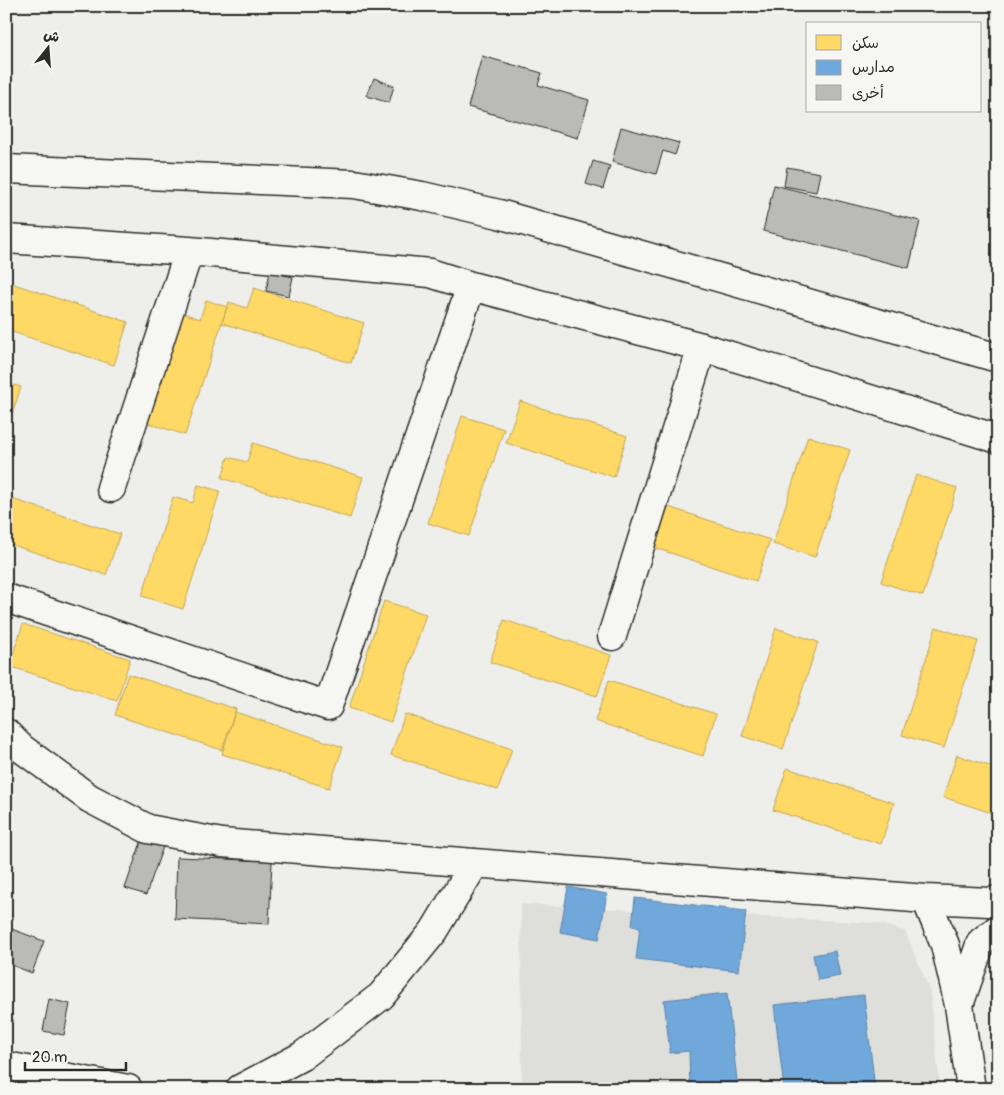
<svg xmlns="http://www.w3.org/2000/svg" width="1004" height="1095" font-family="Pangolin,'Playpen Sans Arabic',sans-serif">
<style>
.built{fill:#dededb}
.homes{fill:#ffd966;stroke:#bfa554}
.schools{fill:#6fa8dc;stroke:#5b82a7}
.building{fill:#babab7;stroke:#2b2b2b}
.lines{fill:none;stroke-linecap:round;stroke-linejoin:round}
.street-casing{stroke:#2b2b2b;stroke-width:31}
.primary-casing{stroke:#2b2b2b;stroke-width:31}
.street{stroke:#f6f6f2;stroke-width:28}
.primary{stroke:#f6f6f2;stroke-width:28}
</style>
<rect width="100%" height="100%" fill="#eeeeea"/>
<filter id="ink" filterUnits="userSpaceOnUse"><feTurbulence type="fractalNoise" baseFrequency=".02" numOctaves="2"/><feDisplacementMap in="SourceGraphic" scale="10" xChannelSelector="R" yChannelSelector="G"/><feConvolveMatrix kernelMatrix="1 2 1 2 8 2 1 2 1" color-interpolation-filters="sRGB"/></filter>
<g filter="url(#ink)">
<path class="built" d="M521 904 876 923 905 931 930 991 940 1089H522Z"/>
<path class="homes" d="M11 283 128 322 114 365 6 330V296Z
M254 288 364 323 351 363 222 323 229 302 247 308Z
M206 300 227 307 185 435 145 422 180 312 200 319Z
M6 383 21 387 6 432Z
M520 401 627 436 614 477 506 443Z
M462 416 504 429 469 536 428 523Z
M808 436 850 450 815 557 773 544Z
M253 443 363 477 350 518 222 478 228 457 247 462Z
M916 475 957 488 923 596 881 582Z
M198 485 220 491 183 609 142 596 173 497 193 503Z
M12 499 120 534 106 575 6 543V518Z
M662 505 770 540 756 581 649 546Z
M384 601 426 614 391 722 349 708Z
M504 620 611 655 597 696 490 662Z
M23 624 130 659 117 701 9 666Z
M936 627 978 641 944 748 902 735Z
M776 628 818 642 783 749 742 736Z
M128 674 236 709 222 750 115 715Z
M609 680 716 714 703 756 595 721Z
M235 712 343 747 329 788 222 754Z
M405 714 512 749 498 790 391 755Z
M957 755 998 769V815L943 797Z
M787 768 894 803 881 844 773 810Z"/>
<path class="schools" d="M568 887 607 894 599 939 560 932Z
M635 898 746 911 739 971 636 959 640 927 632 926Z
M835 951 840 976 818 980 813 955Z
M727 993 738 1089H690L689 1051 670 1053 664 1000Z
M864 995 875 1089H784L774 1005Z"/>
<path class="building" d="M482 56 542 73 538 85 589 100 578 138 468 107Z
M374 78 394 86 389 103 367 96Z
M621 127 679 143 675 155 663 151 656 174 612 162Z
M593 161 610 166 603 189 586 184Z
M787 167 820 173 816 192 784 186Z
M774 185 920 221 909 268 763 231Z
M270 272 293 277 289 296 266 291Z
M144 834 165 841 146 895 125 888Z
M177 857 272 861 269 924 175 919Z
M6 927 44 941 32 973 6 963Z
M49 999 70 1004 64 1035 43 1031Z"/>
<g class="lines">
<g class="street-casing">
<path id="street" d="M6 239 189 251 430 273 471 286 702 347 998 439
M111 488 189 251
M6 598 328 706 471 286
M612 636 702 347
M6 733 21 748 89 798 148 829 222 843 926 899 989 902 998 900
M926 899 945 945 959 1005 971 1089
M959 1005 981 942 998 929
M6 1066 128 1089
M240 1089 302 1056 381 996 434 931 475 863"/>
</g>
<g class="primary-casing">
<path id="primary" d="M6 169 354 184 422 196 499 214 998 358"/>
</g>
<use href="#street" class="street"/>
<use href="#primary" class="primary"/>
</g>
</g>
<rect width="1004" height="1095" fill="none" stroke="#f6f6f2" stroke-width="25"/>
<rect x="12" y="12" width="979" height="1070" fill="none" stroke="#2b2b2b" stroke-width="2" filter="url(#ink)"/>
<rect x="806" y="22" width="175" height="90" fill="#f6f6f2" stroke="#a5a5a2"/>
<rect x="816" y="35" width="25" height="15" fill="#ffd966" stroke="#a5a5a2"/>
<text x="852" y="48" font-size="15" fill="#2b2b2b">سكن</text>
<rect x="816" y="60" width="25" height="15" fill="#6fa8dc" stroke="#a5a5a2"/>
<text x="852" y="72" font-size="15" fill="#2b2b2b">مدارس</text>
<rect x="816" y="85" width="25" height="15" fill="#babab7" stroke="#a5a5a2"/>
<text x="852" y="98" font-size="15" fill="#2b2b2b">أخرى</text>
<g transform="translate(48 48) rotate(17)" stroke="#f6f6f2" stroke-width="4" paint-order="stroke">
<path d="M0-4L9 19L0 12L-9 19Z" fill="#2b2b2b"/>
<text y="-8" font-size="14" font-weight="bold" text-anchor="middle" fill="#2b2b2b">ش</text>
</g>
<path d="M25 1062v8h101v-8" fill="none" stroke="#2b2b2b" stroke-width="2.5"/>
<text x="32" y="1062" font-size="15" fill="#2b2b2b" stroke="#f6f6f2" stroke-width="4" paint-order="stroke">20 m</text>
</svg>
